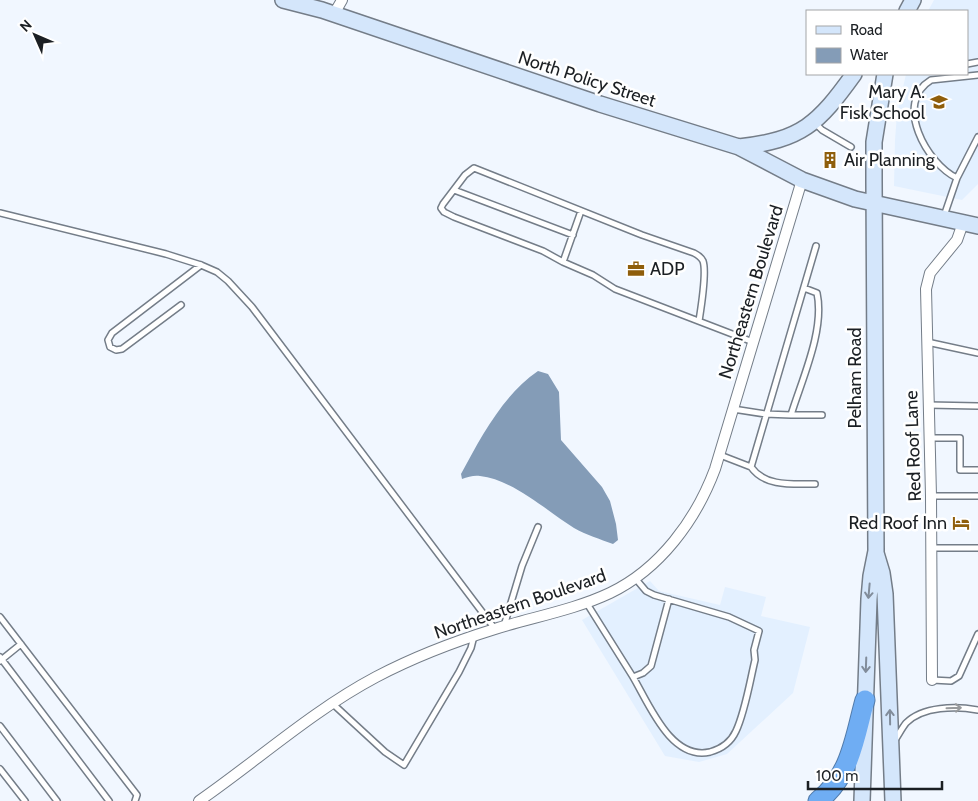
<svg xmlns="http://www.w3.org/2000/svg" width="978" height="801" font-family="Cabin,sans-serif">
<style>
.built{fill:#e3f0ff}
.water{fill:#849cb7}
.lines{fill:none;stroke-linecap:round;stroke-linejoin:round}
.lane-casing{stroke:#747d88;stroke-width:8}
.street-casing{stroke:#747d88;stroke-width:12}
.secondary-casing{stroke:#747d88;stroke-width:18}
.highway-casing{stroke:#527baa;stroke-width:21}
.lane{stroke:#fff;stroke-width:5}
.street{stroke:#fff;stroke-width:10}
.secondary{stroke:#d4e6fb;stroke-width:15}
.highway{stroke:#6fadf3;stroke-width:19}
.oneway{stroke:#818c9a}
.oneway2{stroke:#989a9c}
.labels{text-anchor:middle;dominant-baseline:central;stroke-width:5;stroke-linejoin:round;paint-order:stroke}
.street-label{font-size:18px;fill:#1b1f23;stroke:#fff}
.poi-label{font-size:18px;fill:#1b1f23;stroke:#fff;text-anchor:end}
</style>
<rect width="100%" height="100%" fill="#f1f7ff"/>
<path class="built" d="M934 0H978V184L962 200 894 186 895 140 897 114 906 74H967V11H928Z
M650 581 659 591 720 605 725 587 766 597 761 616 810 627 793 693 727 754 699 762 665 756 582 620Z"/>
<path class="water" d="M538 371 548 374 559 392 561 440 602 487 610 501 616 524 618 540 613 544C600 539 586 535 574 528 547 511 512 479 480 476 474 475 468 477 462 479L461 474C481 437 503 395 538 371Z"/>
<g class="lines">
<g class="lane-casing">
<path id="lane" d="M967 64 978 62
M814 122 822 130 851 147
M957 178C927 164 893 103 931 80L978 75
M454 190 573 235
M0 213 166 254 201 265 217 272 228 281 252 307 495 629
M944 216 957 178 978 137
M563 262 581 211
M181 305 122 349 116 350 110 347 108 340 112 333 201 265
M699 321C701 308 707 272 703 261 701 257 698 255 694 253L642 235 474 168 465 175 443 204 441 208 444 212 454 217 543 251 563 262 593 275 615 289 753 342
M927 342 978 353
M928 405 978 406
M733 409 765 414 791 415C802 379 825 330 817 293L804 288
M791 415H822
M929 438H960V470H978
M720 455 751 467 816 246
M751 467C765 487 793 484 815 484
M931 496H978
M931 548H978
M635 578 646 591 654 595 729 617 759 631 754 650 755 660C750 681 745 712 736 731 731 742 721 749 710 752 671 761 649 704 633 677L643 673 651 666 669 599
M586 602 633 677
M0 617 137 795 135 801
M504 626 522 566 538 527
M0 657 109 801
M0 661 21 644
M932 680 951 681 959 676 978 634
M333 704 385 752 404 765 459 672 471 648 474 636
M0 726 57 801
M895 740C899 734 902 728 906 723 923 706 956 706 978 710
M0 769 25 801"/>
</g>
<g class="street-casing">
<path id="street" d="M334 14 342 0
M932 680 931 496 926 289 930 273 957 240 963 223
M199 801C258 760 312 711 376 677 414 657 453 642 495 629 533 617 574 610 610 593 660 569 696 520 715 469L802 180"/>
</g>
<g class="secondary-casing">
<path id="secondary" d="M283 0 322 10 600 104 739 147 802 180 855 199 978 226
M907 11 913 0
M739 147C802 140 818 124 854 74
M876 553 882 573 885 594 893 801
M862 801 869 599 871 576 876 551 874 181V142L885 74"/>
</g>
<g class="highway-casing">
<path id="highway" d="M818 801C851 776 855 736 865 700"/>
</g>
<use href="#lane" class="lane"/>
<use href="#street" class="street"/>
<use href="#secondary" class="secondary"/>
<use href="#highway" class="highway"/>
</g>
<defs><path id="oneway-shaft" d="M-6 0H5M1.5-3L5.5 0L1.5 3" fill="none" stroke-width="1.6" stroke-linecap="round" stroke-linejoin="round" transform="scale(1.25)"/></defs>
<g class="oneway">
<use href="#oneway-shaft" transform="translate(869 591) rotate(95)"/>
<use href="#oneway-shaft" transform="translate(866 665) rotate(92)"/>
<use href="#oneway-shaft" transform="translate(890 717) rotate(-91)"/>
</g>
<use class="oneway2" href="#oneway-shaft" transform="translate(954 708) rotate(-2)"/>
<defs>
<g id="school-bare" transform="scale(1.35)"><path d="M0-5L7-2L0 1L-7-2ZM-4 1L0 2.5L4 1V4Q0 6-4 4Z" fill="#8f5e0b" stroke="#fff" stroke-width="2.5" paint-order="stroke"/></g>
<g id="building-bare" transform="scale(1.35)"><path d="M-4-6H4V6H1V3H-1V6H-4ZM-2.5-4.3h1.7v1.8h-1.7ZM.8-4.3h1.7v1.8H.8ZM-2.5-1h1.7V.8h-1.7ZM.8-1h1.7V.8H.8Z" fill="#8f5e0b" stroke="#fff" stroke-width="2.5" paint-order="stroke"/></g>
<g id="office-bare" transform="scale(1.35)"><path d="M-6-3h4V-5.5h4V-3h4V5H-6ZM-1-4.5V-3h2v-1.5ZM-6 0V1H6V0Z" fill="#8f5e0b" stroke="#fff" stroke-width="2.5" paint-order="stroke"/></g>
<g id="hotel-bare" transform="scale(1.35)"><path d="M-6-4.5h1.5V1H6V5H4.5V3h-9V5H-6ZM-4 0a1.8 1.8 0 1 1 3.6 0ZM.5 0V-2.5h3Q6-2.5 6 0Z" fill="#8f5e0b" stroke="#fff" stroke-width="2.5" paint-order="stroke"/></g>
</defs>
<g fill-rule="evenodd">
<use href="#school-bare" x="939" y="102"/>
<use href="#building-bare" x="830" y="160"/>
<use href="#office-bare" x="636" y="269"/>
<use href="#hotel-bare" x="961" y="523"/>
</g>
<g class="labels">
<g class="street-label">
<text transform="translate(587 79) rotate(18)">North Policy Street</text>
<text transform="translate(751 292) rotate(-73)">Northeastern Boulevard</text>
<text transform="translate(855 378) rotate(-90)">Pelham Road</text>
<text transform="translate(913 446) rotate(-92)">Red Roof Lane</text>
<text transform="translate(520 604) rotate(-19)">Northeastern Boulevard</text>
</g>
<g class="poi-label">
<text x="925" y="92">Mary A.<tspan x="925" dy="21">Fisk School</tspan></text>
<text x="844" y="160" text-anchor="start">Air Planning</text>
<text x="650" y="269" text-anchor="start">ADP</text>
<text x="947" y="523">Red Roof Inn</text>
</g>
</g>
<rect x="806" y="10" width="162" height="65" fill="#ffffff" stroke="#a4a5a7"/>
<rect x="816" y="26" width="25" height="8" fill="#d4e6fb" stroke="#a4a5a7"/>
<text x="850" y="35" font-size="15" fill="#1b1f23">Road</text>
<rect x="816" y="48" width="25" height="15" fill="#849cb7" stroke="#a4a5a7"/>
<text x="850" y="60" font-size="15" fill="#1b1f23">Water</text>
<g transform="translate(35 35) rotate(315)" stroke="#ffffff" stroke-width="4" paint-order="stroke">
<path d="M0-4L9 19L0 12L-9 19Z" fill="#1b1f23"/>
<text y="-8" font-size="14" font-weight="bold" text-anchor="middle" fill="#1b1f23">N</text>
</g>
<path d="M808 781v8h134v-8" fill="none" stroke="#1b1f23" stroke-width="2.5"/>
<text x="816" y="781" font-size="15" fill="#1b1f23" stroke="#ffffff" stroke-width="4" paint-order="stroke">100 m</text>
</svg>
